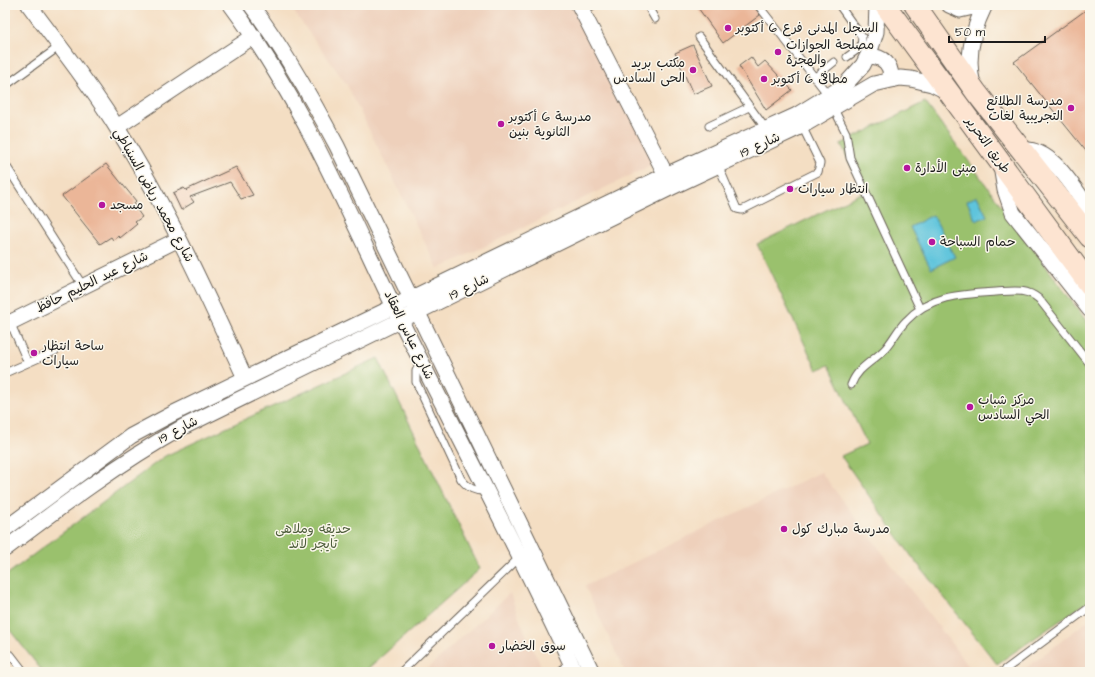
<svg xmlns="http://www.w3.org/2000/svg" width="1095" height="677" font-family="'Architects Daughter','Playpen Sans Arabic',sans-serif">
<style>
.built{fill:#eed0bb}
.green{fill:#9ac16d;stroke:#5b6e44}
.water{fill:#5fc4dc;stroke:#3e707c}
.building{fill:#ebb698}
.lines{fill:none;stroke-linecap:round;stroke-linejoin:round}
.lane-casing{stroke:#686056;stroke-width:9}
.street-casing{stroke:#686056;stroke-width:17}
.secondary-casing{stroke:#686056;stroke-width:23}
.lane{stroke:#fff;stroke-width:7}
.street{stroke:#fff;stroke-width:15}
.secondary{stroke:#fde4d1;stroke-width:21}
.poi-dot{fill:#b5179e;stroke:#fbf7ec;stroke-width:1.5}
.labels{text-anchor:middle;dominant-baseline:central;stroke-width:3;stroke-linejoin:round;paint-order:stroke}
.poi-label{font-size:13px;fill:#1c1c1c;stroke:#fbf7ec;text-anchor:start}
.street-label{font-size:13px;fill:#1c1c1c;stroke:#fbf7ec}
.park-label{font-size:13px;fill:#4e5e3c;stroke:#fbf7ec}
</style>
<rect width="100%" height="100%" fill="#fbf7ec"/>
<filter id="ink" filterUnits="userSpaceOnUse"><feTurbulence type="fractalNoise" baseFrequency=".025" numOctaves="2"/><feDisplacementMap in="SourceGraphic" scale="8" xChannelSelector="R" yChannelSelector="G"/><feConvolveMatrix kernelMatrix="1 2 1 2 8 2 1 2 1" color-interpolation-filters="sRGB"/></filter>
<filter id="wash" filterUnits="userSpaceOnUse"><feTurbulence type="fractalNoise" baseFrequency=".012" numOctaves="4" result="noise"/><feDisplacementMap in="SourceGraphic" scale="16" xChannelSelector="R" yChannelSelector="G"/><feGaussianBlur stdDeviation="0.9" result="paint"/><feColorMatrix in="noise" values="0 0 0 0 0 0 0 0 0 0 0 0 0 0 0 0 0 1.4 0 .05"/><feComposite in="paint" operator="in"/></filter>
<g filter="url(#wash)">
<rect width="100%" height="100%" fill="#f4dec3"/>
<path class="built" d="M289 5H574L656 163 438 269 347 85Z
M821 472 973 672H625L585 586Z
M510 593 520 621 544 672H424Z
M1090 619V672H1021Z"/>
<path class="green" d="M925 102 1090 326V600L997 664 912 557 841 456 867 444 829 365 817 370 757 244 863 192 841 144Z
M378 358 480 569 364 672H43L5 624V576L165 456Z"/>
<path class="water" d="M977 196 987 216 976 221 967 201Z
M933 215 955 257 931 269 910 227Z"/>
<g id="blocks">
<path class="building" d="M696 5H753L760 15 723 43Z
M1090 7V156L1014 62Z
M693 45 712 86 693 94 675 53Z
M751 57 758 67 765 61 792 90 766 110 739 66Z
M106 164 136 201 134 203 136 206 135 207 142 217 135 222 137 224 120 238 118 236 113 240 111 237 100 244 62 196Z
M236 167 253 195 241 199 230 182 190 197 194 202 181 210 173 193 184 188 187 191 186 190Z"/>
</g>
</g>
<g filter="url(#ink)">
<use href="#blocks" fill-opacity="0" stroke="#686056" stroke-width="1"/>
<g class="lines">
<g class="lane-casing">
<path id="lane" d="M647 5 655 19
M758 5 829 96
M839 5 862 37 861 47 847 57
M583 12 593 5
M699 37 766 129
M814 78 834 62
M5 86 60 46
M833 107 846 133 850 158 920 309
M709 126 749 107
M5 164 83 286
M718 165 737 209 742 210 818 172 820 163 802 126
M10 322 28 363
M421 361 416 371V382L461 479C468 488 475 492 487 491
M5 373 55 351
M851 385C858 367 871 363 884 350 892 342 897 330 906 321 930 295 962 294 996 292 1012 291 1026 288 1039 299L1090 364
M5 657 11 655 24 672
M401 672 520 557
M561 672 570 662
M1002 672 1090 607"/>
</g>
<g class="street-casing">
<path id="street" d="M29 5C59 46 91 85 117 128 167 207 206 293 245 378
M231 5C300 98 344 203 394 307 454 429 518 548 575 672
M251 5C284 49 311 97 337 146L592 672
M579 5 666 175
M949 5 960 10 982 5
M868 56C883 56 893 65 890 80
M973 85C966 58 973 29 985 5
M117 127 254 36
M1022 150C1052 147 1074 189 1090 210
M1001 166 1005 190 1013 213 1090 310
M5 325 179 239
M5 529 131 436 174 413 666 175 797 115 844 86 863 65 870 51 876 32 877 5
M5 549C63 505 119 463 183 427L672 187 802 126 874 84 900 78 911 79 932 84 946 91"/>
</g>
<g class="secondary-casing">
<path id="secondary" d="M885 5 1090 285
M915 5 976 92 1090 237"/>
</g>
<use href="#lane" class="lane"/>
<use href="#street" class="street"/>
<use href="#secondary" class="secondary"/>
</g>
</g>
<g class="poi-dot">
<circle cx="728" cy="28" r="4"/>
<circle cx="778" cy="52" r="4"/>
<circle cx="693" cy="70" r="4"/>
<circle cx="764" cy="79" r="4"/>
<circle cx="1071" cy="108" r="4"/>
<circle cx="501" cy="124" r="4"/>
<circle cx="907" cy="168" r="4"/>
<circle cx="790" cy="189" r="4"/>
<circle cx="102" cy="205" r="4"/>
<circle cx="932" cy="242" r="4"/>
<circle cx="34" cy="353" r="4"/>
<circle cx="970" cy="407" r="4"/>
<circle cx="784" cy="529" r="4"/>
<circle cx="492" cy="646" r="4"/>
</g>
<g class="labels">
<g class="poi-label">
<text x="736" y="28">السجل المدنى فرع 6 أكتوبر</text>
<text x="786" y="45">مصلحة الجوازات<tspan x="786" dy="15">والهجرة</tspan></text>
<text x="685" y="63" text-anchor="end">مكتب بريد<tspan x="685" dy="15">الحى السادس</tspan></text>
<text x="772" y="79">مطافئ 6 أكتوبر</text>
<text x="1063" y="101" text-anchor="end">مدرسة الطلائع<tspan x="1063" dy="15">التجريبية لغات</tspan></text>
<text x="509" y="117">مدرسة 6 أكتوبر<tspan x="509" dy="15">الثانوية بنين</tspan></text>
<text x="915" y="168">مبنى الأدارة</text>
<text x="798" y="189">انتظار سيارات</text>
<text x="110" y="205">مسجد</text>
<text x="940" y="242">حمام السباحة</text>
<text x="42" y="346">ساحة انتظار<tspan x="42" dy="15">سيارات</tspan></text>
<text x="978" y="400">مركز شباب<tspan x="978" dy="15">الحي السادس</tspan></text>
<text x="792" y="529">مدرسة مبارك كول</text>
<text x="500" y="646">سوق الخضار</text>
</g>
<g class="street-label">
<text transform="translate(760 145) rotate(-25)">شارع 19</text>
<text transform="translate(988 145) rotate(54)">طريق التحرير</text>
<text transform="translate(154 195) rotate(61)">شارع محمد رياض السنباطي</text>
<text transform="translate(92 282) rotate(-26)">شارع عبد الحليم حافظ</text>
<text transform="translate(469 287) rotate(-26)">شارع 19</text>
<text transform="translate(409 335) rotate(64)">شارع عباس العقاد</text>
<text transform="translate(178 430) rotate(-28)">شارع 19</text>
</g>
<g class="park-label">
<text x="313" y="529">حديقه وملاهى<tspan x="313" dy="15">تايجر لاند</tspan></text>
</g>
</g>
<rect width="1095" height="677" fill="none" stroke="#fbf7ec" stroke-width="20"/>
<path d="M949 36v6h96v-6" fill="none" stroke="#1c1c1c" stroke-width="2"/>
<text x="955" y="36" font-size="12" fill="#1c1c1c" stroke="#fbf7ec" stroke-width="3" paint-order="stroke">50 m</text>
</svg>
